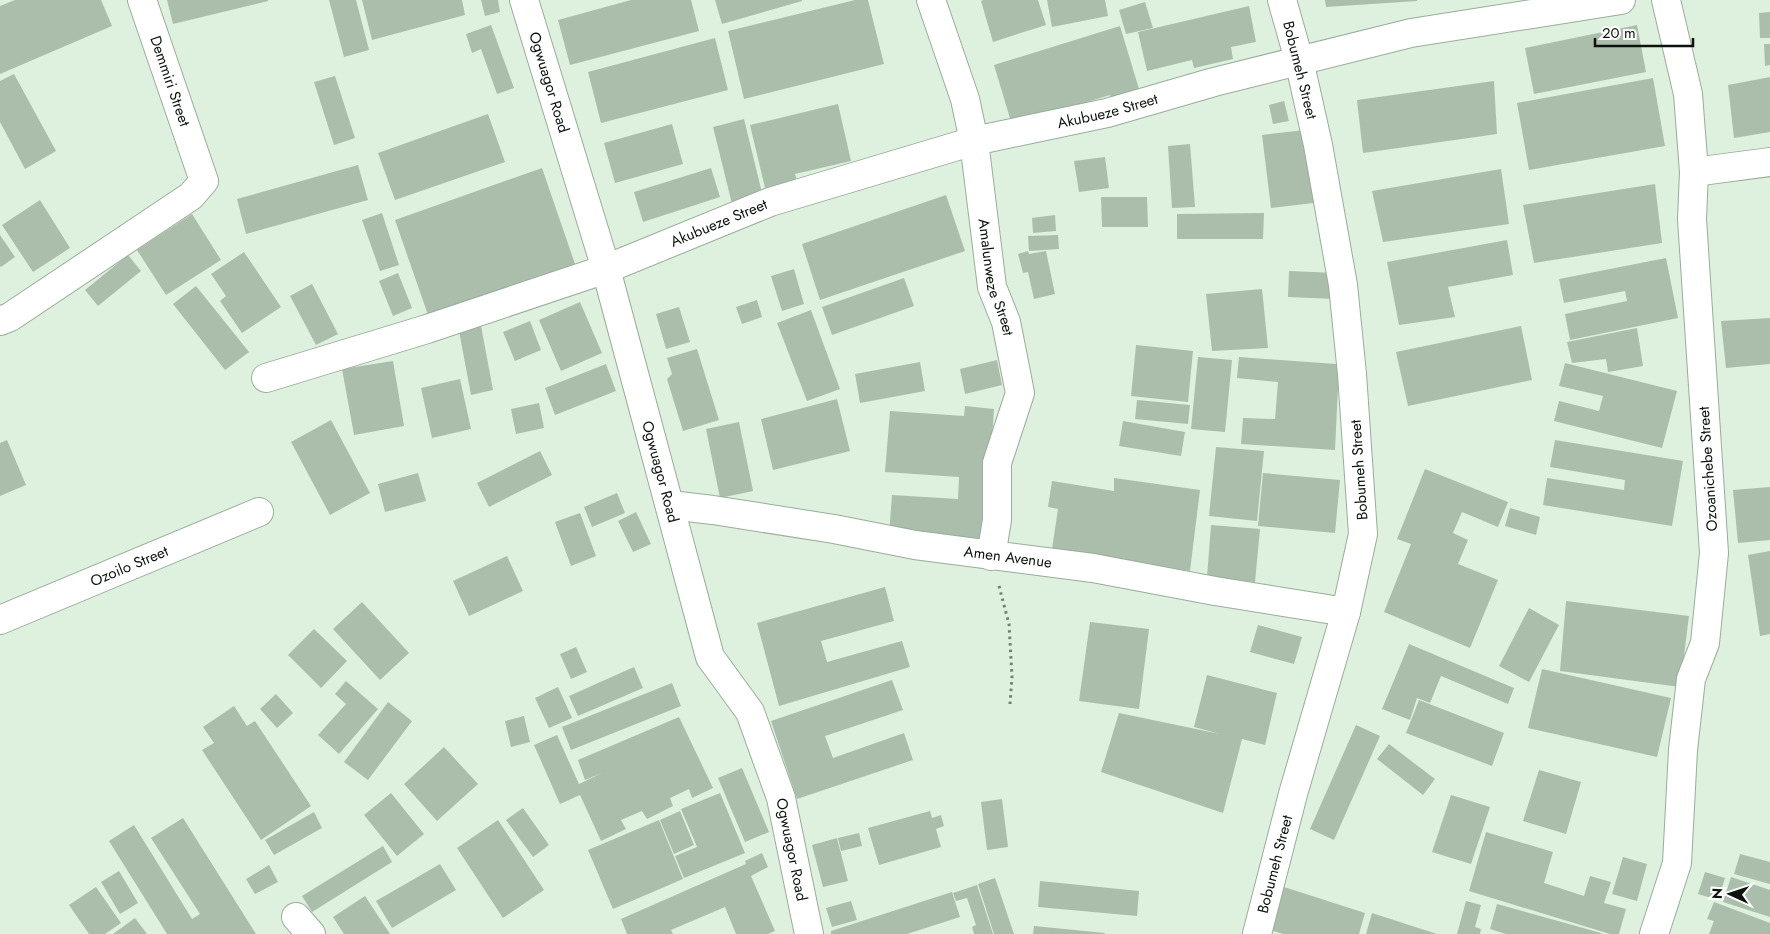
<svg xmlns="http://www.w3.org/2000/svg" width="1770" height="934" font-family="Jost,sans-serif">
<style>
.building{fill:#abbeac}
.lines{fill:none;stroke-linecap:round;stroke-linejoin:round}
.minor-casing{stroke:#9aac9b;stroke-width:30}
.path{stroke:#727f73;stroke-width:3;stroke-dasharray:2.5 4;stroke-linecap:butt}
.minor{stroke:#fff;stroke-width:28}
.labels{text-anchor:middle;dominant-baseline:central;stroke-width:5;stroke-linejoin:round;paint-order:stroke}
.street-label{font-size:15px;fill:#0c130d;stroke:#fff}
</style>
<rect width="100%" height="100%" fill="#def1df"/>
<path class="building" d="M15 0H101L112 26 0 74V6Z
M167 0H268V1L173 24Z
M329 0H356L369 50 344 57Z
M362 0H462L465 15 372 40Z
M481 0H498L500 12 485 16Z
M631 0H691L699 31 570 65 558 20Z
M715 0H802V1L722 24Z
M855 0H868L884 64 744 99 728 31Z
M983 0H1038L1046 25 993 42 981 1Z
M1047 0H1105L1108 16 1052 27Z
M1325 0H1417V1L1326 7Z
M1145 2 1153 28 1126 34 1119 10Z
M1249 6 1256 42 1231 47 1233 59 1194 68 1192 60 1147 71 1138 32Z
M1770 12V38H1760L1759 13Z
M491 25 514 88 497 94 481 49 472 53 466 34Z
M1637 25 1646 72 1534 94 1525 48Z
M1120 26 1142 99 1114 107 1110 95 1012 125 994 65Z
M715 38 728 90 601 123 588 72Z
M1764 44H1770V65L1765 66Z
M14 74 56 151 25 169 0 122V81Z
M335 76 355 138 334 145 314 82Z
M1770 77V132L1734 138 1728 85Z
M1653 78 1665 146 1529 170 1517 103Z
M1494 81 1497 134 1363 153 1357 100Z
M1284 101 1289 121 1273 124 1269 105Z
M838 104 851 161 795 174 798 184 766 192 750 125Z
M488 114 505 162 395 200 378 153Z
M744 119 764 201 733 208 713 127Z
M672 124 683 164 615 183 604 143Z
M1313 129 1322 202 1271 208 1262 135Z
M1190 144 1195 207 1172 208 1168 146Z
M1105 157 1109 188 1079 192 1074 161Z
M358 165 368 200 246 234 237 199Z
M542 168 575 264 428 315 395 220Z
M711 168 720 197 643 222 634 192Z
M1501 169 1509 224 1383 242 1372 191Z
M1655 184 1662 243 1534 263 1523 205Z
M946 195 965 251 820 300 802 244Z
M1101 197H1147L1148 227H1102Z
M40 200 70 248 33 272 2 225Z
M382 213 399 265 380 271 362 220Z
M1264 213 1263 239H1177V214Z
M192 214 221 260 166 295 137 250Z
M1055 215 1056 231 1033 233 1032 218Z
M0 235 15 257 1 267 0 266Z
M1058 235 1059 249 1029 251 1028 236Z
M1507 240 1513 275 1448 287 1455 317 1399 325 1387 262Z
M1028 251 1029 254 1046 251 1055 294 1034 299 1028 272 1023 273 1018 254Z
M244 252 281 307 242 333 220 301 226 296 211 274Z
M128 255 141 271 98 306 85 290Z
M1666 258 1678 318 1570 340 1565 314 1627 301 1625 291 1564 303 1559 279Z
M794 269 804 304 782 311 771 276Z
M1289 271 1336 273 1335 299 1288 297Z
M398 273 412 308 393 316 379 281Z
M904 278 914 306 832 335 822 307Z
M312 284 338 334 316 345 290 296Z
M196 286 249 352 225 370 173 304Z
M1262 289 1268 348 1212 351 1206 294Z
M757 300 762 317 742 324 736 307Z
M580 302 602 353 561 371 539 320Z
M679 307 690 342 666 349 656 314Z
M811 310 840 389 807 401 777 323Z
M1770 318V364L1726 368 1721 321Z
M530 321 541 350 515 361 503 332Z
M481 326 493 390 471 395 459 331Z
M1521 326 1532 380 1408 406 1396 352Z
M1637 328 1643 366 1608 372 1606 359 1572 363 1567 342Z
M1136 345 1193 351 1188 402 1131 396Z
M697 349 719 420 683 431 667 379 672 374 667 358Z
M1198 357 1232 360 1225 432 1191 429Z
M1239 357 1350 365 1348 388H1338L1335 450 1241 444 1243 418 1275 419 1278 382 1237 378Z
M997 360 1002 385 965 394 960 369Z
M393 361 404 426 354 435 342 369Z
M920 362 925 391 860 403 855 374Z
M1565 363 1677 391 1662 448 1554 421 1559 401 1599 411 1603 396 1559 386Z
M606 364 616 391 555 415 545 388Z
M460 379 471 429 432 438 421 388Z
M837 399 850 451 773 470 761 419Z
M1137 400 1190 405 1188 424 1135 419Z
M539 403 544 428 516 434 511 409Z
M965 406 994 409 985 541 889 535 892 495 958 499 959 477 885 472 890 411 964 416Z
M331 420 370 493 330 515 291 442Z
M1123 421 1185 432 1181 456 1119 446Z
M739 422 753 491 720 498 706 429Z
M7 440 26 485 0 496V443Z
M1555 440 1683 461 1672 526 1543 505 1547 478 1624 490 1625 480 1550 467Z
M1216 447 1264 451 1257 521 1209 516Z
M540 451 552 475 489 507 477 483Z
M1425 469 1508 502 1498 527 1462 512 1453 533 1468 540 1458 564 1498 580 1470 648 1384 612 1411 544 1397 539Z
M418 473 426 501 385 512 378 484Z
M1263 473 1340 480 1335 533 1258 526Z
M1114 478 1200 490 1190 571 1052 549 1058 509 1048 507 1052 481 1114 491Z
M1770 487V540L1738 543 1733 490Z
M617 493 625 513 592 527 584 507Z
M1510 508 1540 517 1536 535 1505 526Z
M636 512 651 544 633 552 618 521Z
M580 513 596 556 571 566 555 522Z
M1211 525 1260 529 1255 582 1207 577Z
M1770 551V634L1760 636 1748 555Z
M507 556 523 591 469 616 453 581Z
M885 587 894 621 821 641 827 662 902 641 910 667 779 706 757 623Z
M1566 601 1689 616 1680 687 1560 671Z
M362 602 409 653 380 680 333 629Z
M1529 608 1559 625 1529 682 1499 666Z
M1090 622 1149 629 1139 709 1079 701Z
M1258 625 1302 637 1294 664 1250 652Z
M314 629 347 661 321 688 288 655Z
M1409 644 1514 688 1508 704 1441 676 1430 703 1417 698 1410 720 1382 709Z
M576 647 587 672 571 679 560 654Z
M634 667 643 688 578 716 569 696Z
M1542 669 1671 698 1657 757 1528 728Z
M1207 675 1277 693 1265 745 1242 739 1223 813 1101 772 1119 713 1220 734 1194 727Z
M892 680 903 710 825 736 833 758 904 733 913 760 797 799 771 721Z
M346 681 378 709 339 754 318 735 346 704 335 694Z
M672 683 681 706 571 750 562 727Z
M558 687 572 718 549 728 535 698Z
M276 694 293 713 277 728 260 709Z
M1419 700 1504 733 1492 766 1406 733Z
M388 702 412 721 368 780 344 762Z
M234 706 247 726 255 721 311 806 261 840 202 750 214 743 203 727Z
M524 716 530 742 511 747 505 721Z
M679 717 713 788 692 798 689 789 670 798 673 806 647 819 642 811 621 820 626 829 601 841 580 795 560 804 534 745 557 735 579 784 602 773 585 780 578 760Z
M1356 725 1380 736 1334 840 1310 829Z
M1389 744 1435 779 1423 795 1377 759Z
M444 747 478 784 437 821 404 784Z
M742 768 769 832 745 842 718 778Z
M1539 770 1581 782 1566 834 1523 821Z
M391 793 424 834 397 856 364 815Z
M720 793 745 853 684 878 675 856 697 847 681 809Z
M1451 795 1490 807 1471 864 1432 852Z
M1002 799 1008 847 987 850 981 802Z
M523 808 549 845 533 857 506 820Z
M680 811 694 845 674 854 660 820Z
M930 811 932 818 941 815 944 826 936 829 941 847 879 865 868 828Z
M314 812 322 828 274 855 265 840Z
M183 818 256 934H167L109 841 134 825 192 919 200 914 151 838Z
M498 820 544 890 503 918 457 848Z
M659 820 683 879 613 909 588 850Z
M1486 832 1553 852 1544 883 1584 896 1590 876 1611 882 1604 903 1626 909 1619 934H1610L1469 891Z
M859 833 862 846 841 851 838 838Z
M837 838 848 881 823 887 812 845Z
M383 846 392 862 312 912 302 896Z
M762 853 768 867 751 876 775 931 768 934H736L725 907 671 930 673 934H627L621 919 746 864 745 861Z
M1740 854 1770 862V884L1734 874Z
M1623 857 1647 864 1637 901 1612 894Z
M440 864 456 890 392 928 376 901Z
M269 865 278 882 255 894 246 879Z
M119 871 138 903 120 914 101 882Z
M1705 872 1725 878 1718 900 1698 894Z
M1731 877 1770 890V917L1723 902Z
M995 878 1014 934H994L978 884Z
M1040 881 1139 891 1137 916 1038 907Z
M977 885 993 934H974L972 927 976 925 967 898 956 901 953 893Z
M1281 886 1365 913 1359 934H1283L1267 929Z
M96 887 121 923 105 934H89L69 905Z
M952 892 960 917 907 934H831V931Z
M365 896 390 934H344L333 917Z
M851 901 857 920 832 927 826 908Z
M1466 901 1481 905 1475 927 1481 929 1480 934H1457Z
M1714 902 1770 923V934H1709L1714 921 1707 919Z
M1497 904 1601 933V934H1506L1490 929Z
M1372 913 1437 934H1366Z
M135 918 147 934H113Z
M1034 926 1105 933V934H1033Z"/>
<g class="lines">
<g class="minor-casing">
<g id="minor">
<path id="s1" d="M524 0 606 269 710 657 750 712 781 798 809 934"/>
<path id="s2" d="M931 0 965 99 974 141 992 287 1006 322 1020 393 997 463V520L991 556"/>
<path d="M1694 172 1770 162"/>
<path d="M0 321 10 317 191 196 204 181 142 0"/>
<path id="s3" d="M266 378 427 329 606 269 770 202 974 141 1107 113 1214 82 1411 33 1621 0"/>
<path id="s4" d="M670 505 713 510 834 529 915 545 1093 568 1215 591 1346 612"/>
<path id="s5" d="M0 620 259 512"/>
<path d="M296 917 311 934"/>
<path id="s6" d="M1257 934 1293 794 1346 612 1363 534 1352 374 1343 285 1318 145 1299 60 1282 0"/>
<path d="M1654 934 1677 863 1683 750 1691 679 1705 643 1714 553 1692 219 1694 172 1688 94 1666 0"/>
</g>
</g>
<path class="path" d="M999 586 1009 624 1012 677 1010 704"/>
<use href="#minor" class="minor"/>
</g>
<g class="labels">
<g class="street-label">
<text transform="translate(1300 70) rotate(76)">Bobumeh Street</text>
<text transform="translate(170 81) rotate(71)">Demmiri Street</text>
<text stroke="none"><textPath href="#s1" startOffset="86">Ogwuagor Road</textPath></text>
<text stroke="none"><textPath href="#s3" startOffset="884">Akubueze Street</textPath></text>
<text stroke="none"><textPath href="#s3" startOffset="479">Akubueze Street</textPath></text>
<text stroke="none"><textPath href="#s2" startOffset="286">Amalunweze Street</textPath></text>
<text transform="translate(1708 469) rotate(-94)">Ozoanichebe Street</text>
<text transform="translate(1359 470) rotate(-94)">Bobumeh Street</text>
<text stroke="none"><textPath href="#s1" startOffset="491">Ogwuagor Road</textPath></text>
<text stroke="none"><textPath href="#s4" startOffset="342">Amen Avenue</textPath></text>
<text stroke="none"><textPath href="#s5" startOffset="140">Ozoilo Street</textPath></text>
<text stroke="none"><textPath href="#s1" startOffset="895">Ogwuagor Road</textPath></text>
<text stroke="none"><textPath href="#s6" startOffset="72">Bobumeh Street</textPath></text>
</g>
</g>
<g transform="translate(1730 894) rotate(273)" stroke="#ffffff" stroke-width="4" paint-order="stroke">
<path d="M0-4L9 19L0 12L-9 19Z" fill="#0c130d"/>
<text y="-8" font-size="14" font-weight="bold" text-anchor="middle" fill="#0c130d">N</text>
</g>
<path d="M1595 38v8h98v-8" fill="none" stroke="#0c130d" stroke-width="2.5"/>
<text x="1602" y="38" font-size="15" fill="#0c130d" stroke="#ffffff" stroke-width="4" paint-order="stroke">20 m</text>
</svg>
